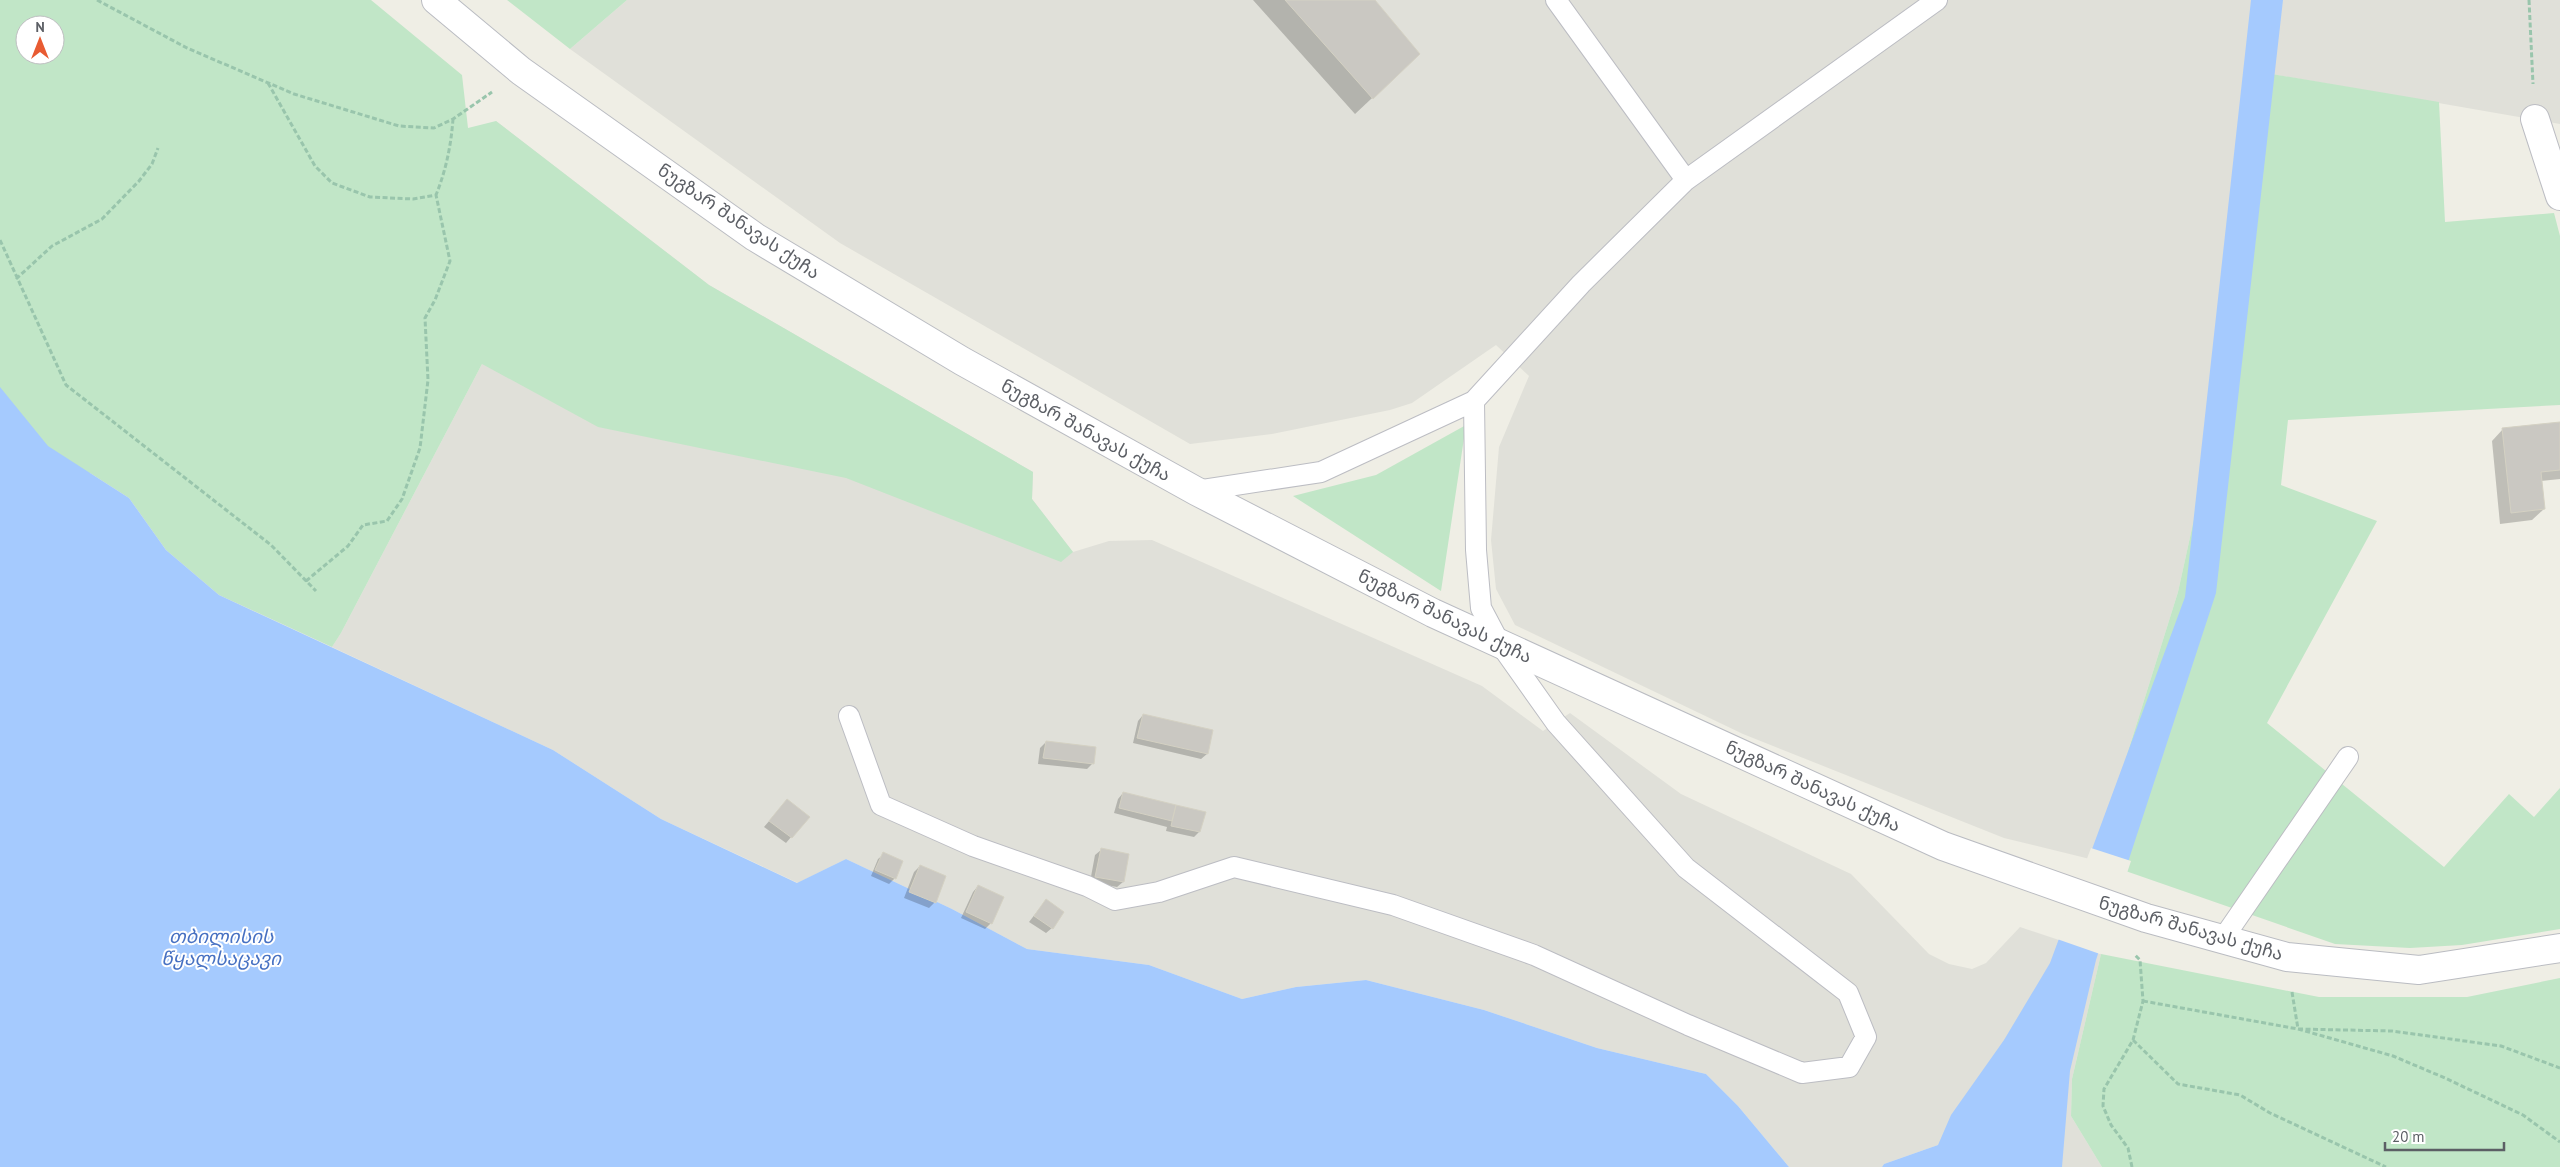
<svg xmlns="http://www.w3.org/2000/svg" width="2560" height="1167" font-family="'PT Sans','Noto Sans Georgian',sans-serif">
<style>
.industrial{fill:#e0e0d9}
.green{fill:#c1e6c7;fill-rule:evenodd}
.water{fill:#a5cafe}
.pier{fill:#efeee5}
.shadow{fill:#0003}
.building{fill:#cac8c2;stroke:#d4d1c3}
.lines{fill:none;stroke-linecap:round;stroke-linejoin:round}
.service-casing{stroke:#bcbdc3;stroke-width:22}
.minor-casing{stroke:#bcbdc3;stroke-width:30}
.secondary-casing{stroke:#babcc2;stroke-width:30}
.path{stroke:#99c5ac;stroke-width:3;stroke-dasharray:5 2.5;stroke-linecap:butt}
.service{stroke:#fff;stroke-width:20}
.minor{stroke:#fff;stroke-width:28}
.secondary{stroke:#fff;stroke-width:28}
.labels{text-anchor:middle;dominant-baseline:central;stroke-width:4;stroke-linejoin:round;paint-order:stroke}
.street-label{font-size:18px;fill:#5c5f65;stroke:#fff}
.water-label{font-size:19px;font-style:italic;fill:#4771c2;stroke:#fff}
</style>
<rect width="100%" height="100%" fill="#efeee5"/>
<path class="industrial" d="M627 0H2560V124L2248 70 2194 519 2178 592 2094 860 2004 838 1743 734 1515 625 1496 589 1491 540 1499 447 1529 376 1496 345 1412 403 1390 410 1272 434 1190 444 840 243 570 49Z
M496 121 709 285 1033 472 1032 499 1073 552 1109 541 1152 540 1482 686 1543 731 1570 713 1681 794 1851 874 1929 954 1949 964 1972 969 1986 963 2020 927 2101 954 2072 1079 2071 1116 2102 1167H2003L1938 1145 1884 1164 1882 1167H1789L1738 1106 1706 1074 1597 1048 1484 1010 1366 980 1296 987 1242 999 1149 965 1027 949 952 909 846 859 798 883 661 819 553 750 332 647 341 633 482 364Z"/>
<path class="green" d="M0 0H371L462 75 468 128 496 121 709 285 1033 472 1032 499 1073 552 1061 562 846 478 598 427 482 364 341 633 332 647 219 595 166 550 129 498 90 473 0 503ZM25 25H55V55H25Z
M507 0H627L570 49Z
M2248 70 2439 102 2445 222 2554 213 2560 236V405L2288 420 2281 485 2377 521 2267 723 2444 867 2509 794 2534 817 2560 788V929L2462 945 2410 948 2335 944 2094 860 2178 592 2194 519Z
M1466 425 1441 591 1293 496 1376 475Z
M2101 954 2319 997H2467L2560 978V1167H2102L2071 1116 2072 1079Z"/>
<path class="water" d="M2251 0H2283L2216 593 2096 960 2070 1071 2062 1167H1882L1884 1164 1938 1145 1951 1115 2004 1040 2050 963 2185 597Z
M0 387 48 446 129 498 166 550 219 595 553 750 661 819 797 883 846 859 952 909 1027 949 1149 965 1242 999 1296 987 1366 980 1484 1010 1597 1048 1706 1074 1738 1106 1789 1167H0Z"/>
<path class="pier" d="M2091 848 2131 861 2100 954 2057 939Z"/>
<path class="shadow" d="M1253 0H1373L1402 70 1355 114Z
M2560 423V479L2541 481 2544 509 2532 520 2500 524 2492 441 2503 429Z
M1143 715 1212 731 1207 754 1201 759 1133 743 1138 721Z
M1046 742 1092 764 1087 769 1038 764 1040 748Z
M1123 793 1204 813 1199 832 1194 837 1166 831 1167 827 1114 813 1118 799Z
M787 800 808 817 786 843 764 827Z
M1101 850 1123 882 1117 887 1090 882 1095 855Z
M884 854 895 878 889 884 871 876 878 859Z
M920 866 935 902 929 908 904 898 914 872Z
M978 886 991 923 985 929 961 918 973 892Z
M1046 900 1052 928 1046 933 1029 922Z"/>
<path class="building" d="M1285 0H1375L1420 54 1373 99Z
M2560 422V470L2541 472 2545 509 2511 513 2502 428Z
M1143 714 1213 730 1208 754 1137 738Z
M1046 741 1096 747 1094 764 1043 758Z
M1123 792 1176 805 1172 821 1119 808Z
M787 799 810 817 792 838 769 821Z
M1176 805 1206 812 1200 832 1171 826Z
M1101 848 1129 854 1124 882 1095 877Z
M883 852 903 861 896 879 875 870Z
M920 865 946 876 936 903 909 892Z
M978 885 1004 897 992 924 966 912Z
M1046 899 1064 912 1053 929 1034 916Z"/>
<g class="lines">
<g class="service-casing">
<path id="service" d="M1556 0 1686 180
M1196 491 1321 472 1474 401 1581 284 1686 180 1937 0
M849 716 881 805 973 846 1087 886 1115 900 1159 892 1234 867 1393 905 1534 955 1688 1025 1802 1073 1849 1067 1866 1037 1848 993 1686 868 1556 723 1500 644 1481 608 1476 550 1474 401
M2222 940 2348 757"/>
</g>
<g class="minor-casing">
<path id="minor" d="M2535 119 2560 196"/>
</g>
<g class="secondary-casing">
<path id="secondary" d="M436 0 521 71 755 237 962 361 1196 491 1433 613 1943 846 2146 918 2287 957 2419 970 2560 948"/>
</g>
<path class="path" d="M97 0 187 48 294 94 399 126 434 128 453 119 492 92
M2529 0 2533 84
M268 83 315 166 332 183 370 197 413 199 436 195C446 170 451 146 453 119
M0 240 66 385 271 545 316 591
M16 279 52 246 102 219 139 181 152 164 158 148
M306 581 348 546 363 525 387 521 402 499 420 448 428 380 425 318 435 300 450 261 436 195
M2292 992 2298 1029 2392 1031 2501 1046 2560 1068
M2143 1001 2298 1029 2393 1056 2445 1078 2523 1115 2560 1142
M2133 1040 2178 1084 2240 1095 2270 1113 2386 1167
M2132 1167 2128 1148 2111 1125 2103 1106 2104 1089 2133 1040 2143 1001 2140 960 2134 954"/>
<use href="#service" class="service"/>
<use href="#minor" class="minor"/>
<use href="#secondary" class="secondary"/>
</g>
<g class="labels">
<g class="street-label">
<text transform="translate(739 221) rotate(34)">ნუგზარ შანავას ქუჩა</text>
<text transform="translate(1086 430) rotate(29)">ნუგზარ შანავას ქუჩა</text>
<text transform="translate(1445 616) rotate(26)">ნუგზარ შანავას ქუჩა</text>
<text transform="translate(1813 786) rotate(25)">ნუგზარ შანავას ქუჩა</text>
<text transform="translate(2191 928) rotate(16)">ნუგზარ შანავას ქუჩა</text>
</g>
<g class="water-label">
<text x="221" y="936">თბილისის<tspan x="221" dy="22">წყალსაცავი</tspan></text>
</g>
</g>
<g transform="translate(40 40)"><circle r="24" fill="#ffffff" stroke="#bebfc1"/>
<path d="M0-4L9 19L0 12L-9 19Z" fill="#e85b32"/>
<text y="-8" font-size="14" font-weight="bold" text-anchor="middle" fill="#5c5f65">N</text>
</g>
<path d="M2385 1142v8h119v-8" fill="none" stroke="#5c5f65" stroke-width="2.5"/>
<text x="2392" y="1142" font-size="15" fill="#5c5f65" stroke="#ffffff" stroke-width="4" paint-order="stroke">20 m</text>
</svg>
